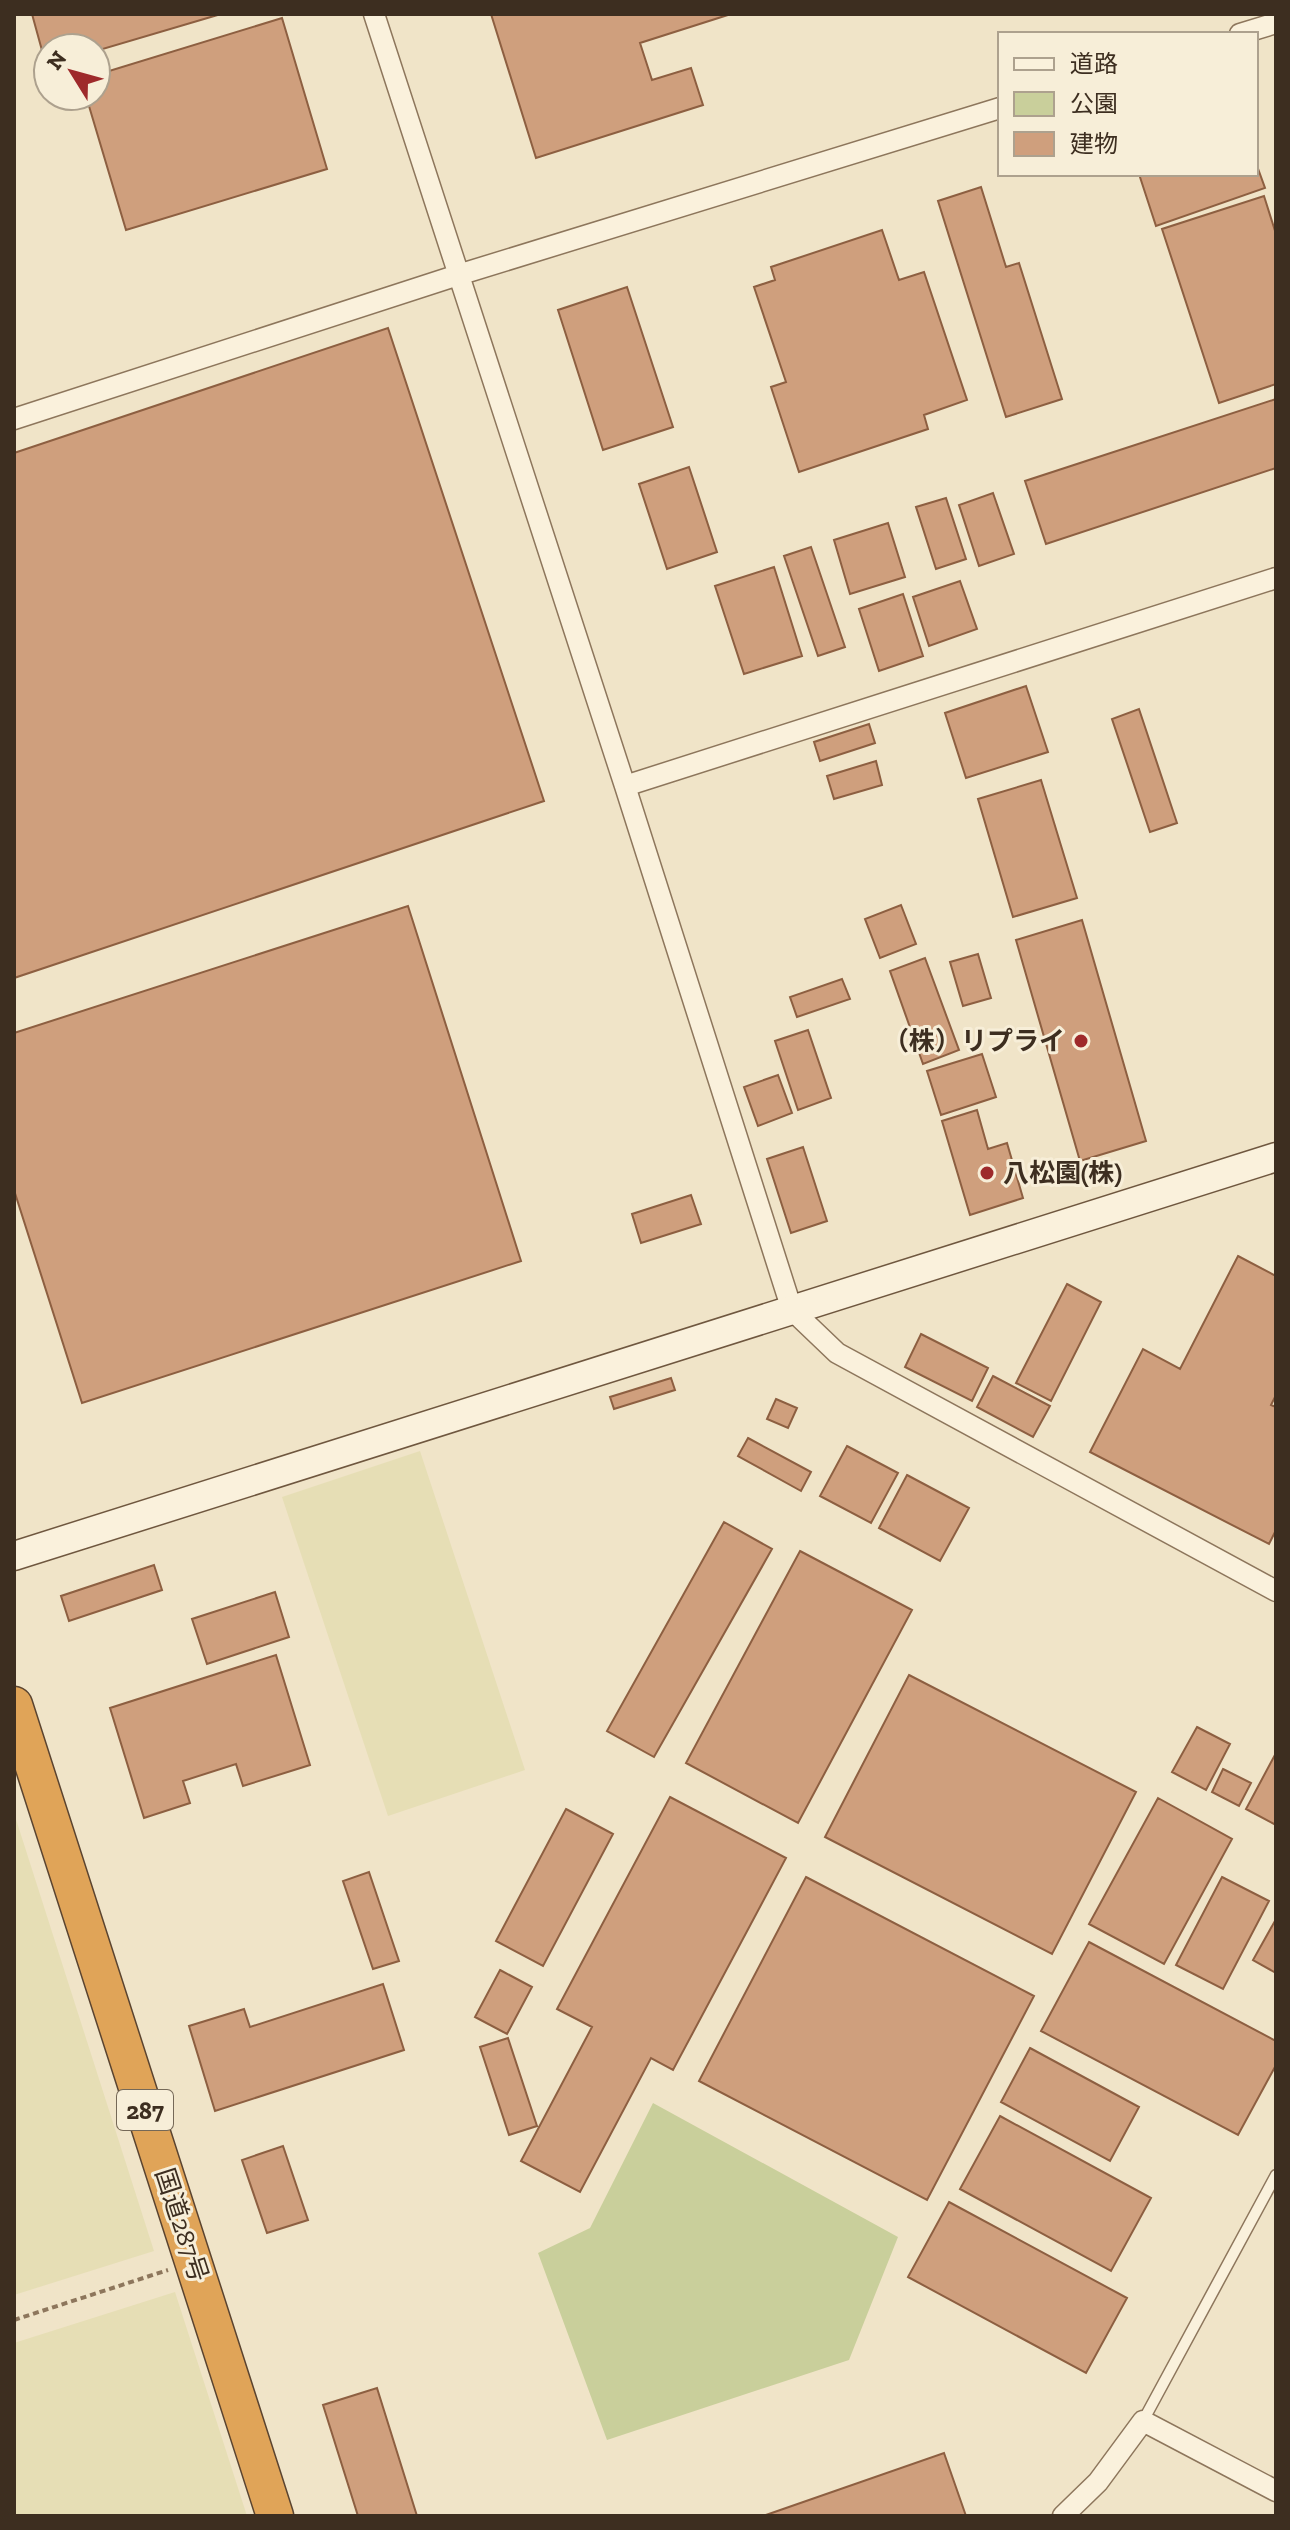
<svg xmlns="http://www.w3.org/2000/svg" width="1290" height="2530" font-family="'Zilla Slab','Noto Sans JP',serif">
<style>
.farmland{fill:#e6deb5}
.green{fill:#c9cf9b}
.building{fill:#cf9f7d;stroke:#8d5f41;stroke-width:2}
.lines{fill:none;stroke-linecap:round;stroke-linejoin:round}
.lane-casing{stroke:#8d765c;stroke-width:13}
.street-casing{stroke:#8d765c;stroke-width:23}
.secondary-casing{stroke:#6f573f;stroke-width:31}
.highway-casing{stroke:#5b4430;stroke-width:39}
.path{stroke:#8d765c;stroke-width:4;stroke-dasharray:6 4;stroke-linecap:butt}
.lane{stroke:#faf1dc;stroke-width:10}
.street{stroke:#faf1dc;stroke-width:20}
.secondary{stroke:#faf1dc;stroke-width:28}
.highway{stroke:#e0a458;stroke-width:36}
.poi-dot{fill:#9e2a2b;stroke:#f7eed8;stroke-width:3}
.labels{text-anchor:middle;dominant-baseline:central;stroke-width:6;stroke-linejoin:round;paint-order:stroke}
.shield{fill:#f7eed8;stroke:#756857;stroke-width:2}
.shield-label{font-size:24px;font-weight:bold;fill:#3d2e20}
.poi-label{font-size:26px;font-weight:bold;fill:#3d2e20;stroke:#f7eed8;text-anchor:end}
.street-label{font-size:26px;fill:#3d2e20;stroke:#f7eed8}
</style>
<rect width="100%" height="100%" fill="#f0e4c8"/>
<path class="farmland" d="M420 1451 525 1770 388 1816 282 1497Z
M14 1813 154 2251 14 2295Z
M175 2292 247 2516H14V2343Z"/>
<path class="green" d="M653 2103 898 2237 849 2360 607 2440 538 2253 590 2228Z"/>
<path class="building" d="M32 14H221L96 51V48H48L46 65Z
M491 14H731L640 43 652 80 691 68 703 105 536 158Z
M282 18 327 169 126 230 86 96H96V75Z
M1256 163 1265 188 1156 226 1139 174H1256Z
M981 187 1006 267 1019 263 1062 399 1006 417 938 201Z
M1264 196 1276 234V384L1219 403 1162 229Z
M882 230 899 280 924 272 967 400 924 415 928 429 799 472 771 387 786 382 754 287 775 280 771 267Z
M627 287 673 427 603 450 558 310Z
M388 328 544 801 14 978V453Z
M1276 399V468L1046 544 1025 481Z
M689 467 717 552 667 569 639 484Z
M993 493 1014 554 979 566 959 505Z
M946 498 966 559 936 569 916 507Z
M888 523 905 577 850 594 834 540Z
M811 547 845 647 818 656 784 556Z
M774 567 802 656 744 674 715 586Z
M960 581 977 629 929 646 913 597Z
M903 594 923 656 879 671 859 609Z
M1026 686 1048 752 966 778 945 713Z
M1139 709 1177 823 1150 832 1112 719Z
M869 724 875 743 820 761 814 742Z
M876 761 882 785 834 799 827 776Z
M1041 780 1077 898 1013 917 978 799Z
M901 905 916 944 880 958 865 919Z
M408 906 521 1261 82 1403 14 1190V1033Z
M1082 920 1146 1141 1080 1161 1016 940Z
M978 954 991 998 963 1006 950 962Z
M925 958 959 1050 923 1064 890 971Z
M842 979 850 999 797 1017 790 997Z
M808 1030 831 1098 798 1110 775 1041Z
M982 1054 996 1097 941 1115 927 1071Z
M778 1075 792 1113 758 1126 744 1087Z
M977 1110 988 1149 1007 1143 1023 1198 970 1215 942 1121Z
M803 1147 827 1221 791 1233 767 1159Z
M691 1195 701 1224 641 1243 632 1214Z
M1238 1256 1276 1276V1395L1271 1405 1276 1407V1530L1269 1544 1090 1452 1143 1349 1180 1369Z
M1067 1284 1101 1302 1051 1401 1016 1383Z
M921 1334 988 1368 972 1401 905 1367Z
M993 1376 1050 1406 1033 1437 977 1407Z
M671 1378 675 1390 614 1409 610 1397Z
M776 1399 797 1408 788 1428 767 1419Z
M748 1438 811 1472 801 1491 738 1456Z
M847 1446 898 1473 871 1523 820 1496Z
M907 1475 969 1508 940 1561 879 1528Z
M724 1522 772 1549 654 1757 607 1731Z
M800 1551 912 1610 798 1823 686 1763Z
M154 1565 162 1590 69 1621 61 1596Z
M275 1592 289 1637 207 1664 192 1619Z
M276 1655 310 1765 243 1786 236 1764 183 1781 190 1803 144 1818 110 1708Z
M909 1675 1136 1792 1052 1954 825 1837Z
M1197 1727 1230 1744 1206 1790 1172 1772Z
M1276 1753V1825L1246 1809Z
M1223 1769 1251 1783 1239 1806 1212 1792Z
M670 1797 786 1858 673 2070 651 2058 580 2192 521 2161 592 2027 557 2009Z
M1158 1798 1232 1839 1164 1964 1089 1924Z
M566 1809 613 1834 543 1966 496 1941Z
M369 1872 399 1961 373 1969 343 1881Z
M806 1877 1034 1996 927 2200 699 2081Z
M1222 1877 1269 1901 1223 1989 1176 1965Z
M1276 1919V1973L1253 1960Z
M1089 1942 1276 2041V2065L1238 2135 1041 2031Z
M500 1970 532 1987 507 2034 475 2017Z
M383 1984 404 2050 215 2111 189 2026 244 2009 250 2027Z
M508 2038 537 2126 509 2135 480 2047Z
M1030 2048 1139 2107 1110 2161 1001 2102Z
M1000 2116 1151 2198 1111 2271 960 2189Z
M283 2146 308 2220 267 2233 242 2160Z
M949 2202 1127 2298 1086 2373 908 2277Z
M377 2388 417 2516H358L323 2405Z
M944 2453 966 2516H763Z"/>
<g class="lines">
<g class="lane-casing">
<path id="lane" d="M1143 2421 1276 2175"/>
</g>
<g class="street-casing">
<path id="street" d="M374 14 625 786 792 1310 837 1353 1276 1591
M1240 34 1276 23
M14 419 458 275 1000 108
M625 786 1276 578
M1063 2516 1098 2482 1143 2421 1276 2491"/>
</g>
<g class="secondary-casing">
<path id="secondary" d="M14 1556 1276 1157"/>
</g>
<g class="highway-casing">
<path id="highway" d="M14 1705 275 2516"/>
</g>
<path class="path" d="M14 2320 168 2270"/>
<use href="#lane" class="lane"/>
<use href="#street" class="street"/>
<use href="#secondary" class="secondary"/>
<use href="#highway" class="highway"/>
</g>
<g class="poi-dot">
<circle cx="1081" cy="1041" r="8"/>
<circle cx="987" cy="1173" r="8"/>
</g>
<g class="labels">
<rect class="shield" x="117" y="2090" width="56" height="40" rx="6"/>
<g class="shield-label">
<text x="145" y="2110">287</text>
</g>
<g class="poi-label">
<text x="1065" y="1041">（株）リプライ</text>
<text x="1003" y="1173" text-anchor="start">八松園(株)</text>
</g>
<g class="street-label">
<text transform="translate(182 2225) rotate(72)">国道287号</text>
</g>
</g>
<rect width="1290" height="2530" fill="none" stroke="#3d2e20" stroke-width="32"/>
<rect x="998" y="32" width="260" height="144" fill="#f7eed8" stroke="#ada18e" stroke-width="2"/>
<rect x="1014" y="58" width="40" height="12" fill="#faf1dc" stroke="#ada18e" stroke-width="2"/>
<text x="1070" y="72" font-size="24" fill="#3d2e20">道路</text>
<rect x="1014" y="92" width="40" height="24" fill="#c9cf9b" stroke="#ada18e" stroke-width="2"/>
<text x="1070" y="112" font-size="24" fill="#3d2e20">公園</text>
<rect x="1014" y="132" width="40" height="24" fill="#cf9f7d" stroke="#ada18e" stroke-width="2"/>
<text x="1070" y="152" font-size="24" fill="#3d2e20">建物</text>
<g transform="translate(72 72) rotate(307)"><circle r="38" fill="#f7eed8" stroke="#ada18e" stroke-width="2"/>
<path d="M0-6L14 30L0 20L-14 30Z" fill="#9e2a2b"/>
<text y="-12" font-size="22" font-weight="bold" text-anchor="middle" fill="#3d2e20">N</text>
</g>
</svg>
